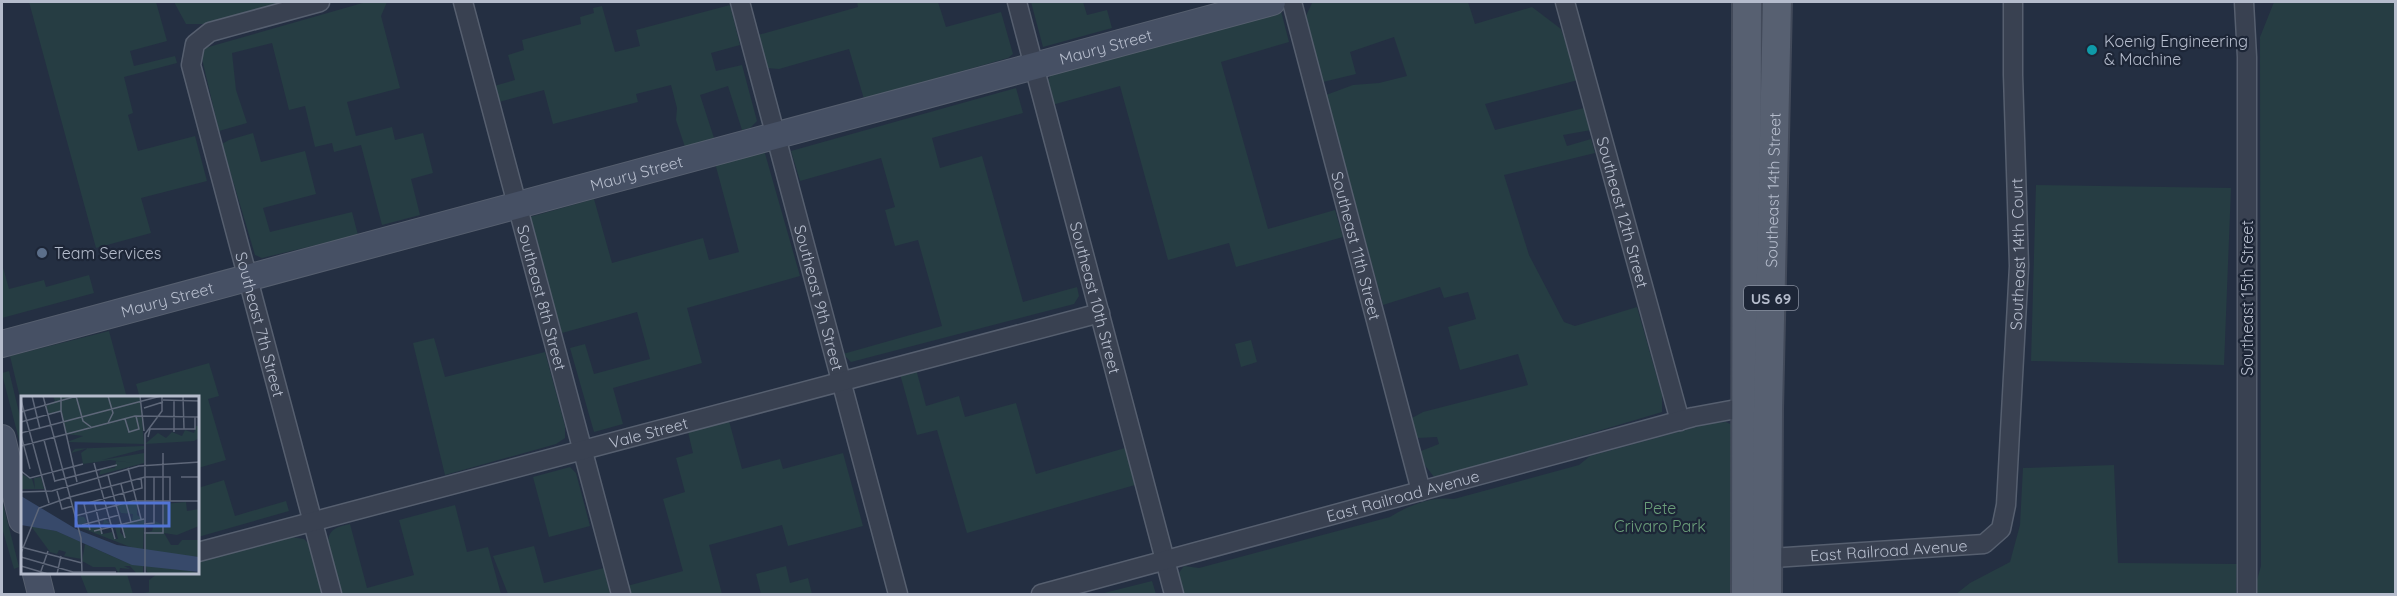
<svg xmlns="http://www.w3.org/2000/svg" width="2397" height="596" font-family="Quicksand,sans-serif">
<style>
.green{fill:#263d43}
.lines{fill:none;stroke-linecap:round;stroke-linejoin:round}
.minor-casing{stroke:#565f6f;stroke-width:21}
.secondary-casing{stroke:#565f6f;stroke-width:28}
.primary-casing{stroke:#424a5a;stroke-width:32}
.minor{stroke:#394151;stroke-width:18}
.secondary{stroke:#465064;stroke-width:26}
.primary{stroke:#576071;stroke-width:28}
.culture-dot{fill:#0f9aa8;stroke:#1d2637;stroke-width:2}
.service-dot{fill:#5c6f8a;stroke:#1d2637;stroke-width:2}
.labels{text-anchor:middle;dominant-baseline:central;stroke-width:4.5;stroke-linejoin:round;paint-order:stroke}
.shield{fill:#1d2637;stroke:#878f9f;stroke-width:1.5}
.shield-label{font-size:15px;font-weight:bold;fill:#b5bccc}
.poi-label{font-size:16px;fill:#b5bccc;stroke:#1d2637;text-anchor:start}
.street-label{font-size:16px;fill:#b5bccc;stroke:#1d2637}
.park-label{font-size:16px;fill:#6b9e7a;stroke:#1d2637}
.inset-road{fill:none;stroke:#5e6779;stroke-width:1.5}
.view{fill:#5274d4;fill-opacity:0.15;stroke:#5274d4;stroke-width:3}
.inset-edge{fill:none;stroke:#b5bccc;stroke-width:3}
</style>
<rect width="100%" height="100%" fill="#242f42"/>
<path class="green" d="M29 2H156L167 41 130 51 134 66 175 56 177 63 124 77 133 113 128 115 138 151 195 136 207 181 141 198 151 233 96 248Z
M174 2H286L205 24H186Z
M366 2H387L381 16 400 88 347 102 356 136 392 127 395 140 423 133 433 173 411 179 420 215 382 225 361 145 334 152 332 143 315 147 305 106 289 110 272 43 232 53 236 90 247 123 219 131 202 59 205 48Z
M857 2H938L946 27 1001 12 1013 54 1008 58 864 99 849 49 779 69 767 68 758 35 858 7Z
M1031 2H1083L1087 15 1107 10 1112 28 1043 47Z
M1317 2H1468L1475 24 1532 7 1561 29 1578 80 1485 104 1495 130 1584 108 1591 130 1563 135 1567 146 1591 139 1595 153 1504 175 1529 255 1564 322 1575 326 1637 307 1662 395V412L1447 476 1434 477 1424 464 1421 451 1439 444 1437 437 1417 438 1412 418 1423 412 1528 385 1518 354 1460 370 1448 327 1476 319 1468 292 1444 298 1440 287 1383 305 1326 95 1353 85 1379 83 1407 76 1394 37 1350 52 1356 74 1323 82 1306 16 1312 3Z
M2274 2H2395V594H2253L2261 566 2260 37Z
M730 5 740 45 711 53 716 71 742 65 757 121 750 128 742 130 728 86 700 95 714 138 685 147 676 120 677 108 671 85 636 94 638 102 553 124 544 90 499 102 494 86 515 80 508 55 524 50 522 40 581 24 580 17 594 13 593 8 602 6 615 52 640 46 636 30Z
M1281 11 1289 42 1221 62 1268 229 1335 210 1343 237 1236 267 1229 243 1168 260 1120 86 1052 105 1046 83 1051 75Z
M1016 88 1023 113 932 138 940 168 982 156 1023 302 1077 287 1079 296 1074 304 851 362 843 354 942 326 918 240 895 246 885 210 895 207 881 158 800 181 791 151Z
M253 133 261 162 305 151 316 194 263 208 270 232 352 212 358 235 262 258 255 255 222 144 229 140Z
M764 150 800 276 687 308 702 363 613 388 623 424 594 432 570 348 585 344 594 374 650 359 637 312 562 333 530 217 594 199 612 263 703 238 709 260 739 252 715 163Z
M2036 185 2231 188 2224 365 2031 361Z
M2 264 9 289 44 280 46 287 89 275 94 293 2 318Z
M109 331 127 398H22V406L10 356Z
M434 338 445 377 545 352 565 426V438L556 444 445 475 413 343Z
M1251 340 1257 362 1241 367 1235 344Z
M209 363 219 396 208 399 226 460 198 468V398H140L136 384Z
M916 369 926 406 959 396 965 417 1016 403 1036 474 1125 448 1135 485 967 533 937 430 917 435 900 374Z
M9 371 22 425V451L3 378 2 373Z
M729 421 742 469 780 459 783 469 843 453 863 526 788 546 782 525 709 545 722 594H630L627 586 683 571 663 499 685 492 676 458 693 453 688 432Z
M1726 422 1734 426 1737 594H1183L1178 574 1184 566 1199 568 1390 517C1409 505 1432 496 1454 499L1579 465 1590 456 1711 423Z
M2114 465 2118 563 2237 564 2236 594H1956L1970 583 2010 562 2020 525 2023 468Z
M570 467 576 473 590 526 549 537 533 477Z
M224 480 235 516 286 501 289 511 198 537V488Z
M2 500 19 567 14 569 2 528Z
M455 505 467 552 488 547 501 594H342L328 542C329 528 338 527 350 524L367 588 414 575 399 520Z
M291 537 304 539 308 543 322 594H138L149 592V580L157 574H198V561Z
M534 546 544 583 604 568 610 594H508L493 556Z
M786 566 790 583 808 578 812 594H761L756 574Z
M80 574H127L133 594H88Z
M1152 581 1156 594H1100Z"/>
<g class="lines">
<g class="minor-casing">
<g id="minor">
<path id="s1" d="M320 2 210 32 195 44 191 65 332 594"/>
<path id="s2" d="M463 2 621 594"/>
<path id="s3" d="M740 2 898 594"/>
<path id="s4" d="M1017 2 1174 594"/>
<path id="s5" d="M1292 2 1421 491"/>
<path id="s6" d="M1565 2 1680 421"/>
<path d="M2244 2 2247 57V594"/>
<path id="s7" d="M198 552 1100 313"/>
<path id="s8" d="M1757 559 1984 544 2001 529 2006 505 2019 266 2013 75V2"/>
<path id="s9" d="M1041 594 1693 417 1731 410 1756 409"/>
</g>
</g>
<g class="secondary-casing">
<g id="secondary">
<path id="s10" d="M2 344 1272 2"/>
<path d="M2 438 22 520"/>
<path d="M36 574 41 594"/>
</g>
</g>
<g class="primary-casing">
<g id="primary">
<path d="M1746 594 1747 2"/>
<path id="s11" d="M1767 594 1768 410 1777 2"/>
</g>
</g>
<use href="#minor" class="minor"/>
<use href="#secondary" class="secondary"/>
<use href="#primary" class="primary"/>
</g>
<circle class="culture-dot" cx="2092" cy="50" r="6"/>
<circle class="service-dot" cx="42" cy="253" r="6"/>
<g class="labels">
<rect class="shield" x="1744" y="286" width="54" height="24" rx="4.5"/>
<g class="shield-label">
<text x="1771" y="298">US 69</text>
</g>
<g class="poi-label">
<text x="2104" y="41">Koenig Engineering<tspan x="2104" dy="18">&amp; Machine</tspan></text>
<text x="54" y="253">Team Services</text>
</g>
<g class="street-label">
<text stroke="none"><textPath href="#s10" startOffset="1143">Maury Street</textPath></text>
<text stroke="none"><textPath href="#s10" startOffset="657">Maury Street</textPath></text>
<text stroke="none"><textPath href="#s11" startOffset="404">Southeast 14th Street</textPath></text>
<text stroke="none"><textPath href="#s6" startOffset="218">Southeast 12th Street</textPath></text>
<text stroke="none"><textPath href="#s5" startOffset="252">Southeast 11th Street</textPath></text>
<text stroke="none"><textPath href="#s8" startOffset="526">Southeast 14th Court</textPath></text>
<text stroke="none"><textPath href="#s2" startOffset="306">Southeast 8th Street</textPath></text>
<text stroke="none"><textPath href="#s3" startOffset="306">Southeast 9th Street</textPath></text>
<text stroke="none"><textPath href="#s4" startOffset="306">Southeast 10th Street</textPath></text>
<text transform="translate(2247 298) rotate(-90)">Southeast 15th Street</text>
<text stroke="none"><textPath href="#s10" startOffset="171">Maury Street</textPath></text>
<text stroke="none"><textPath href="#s1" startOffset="423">Southeast 7th Street</textPath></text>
<text stroke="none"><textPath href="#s7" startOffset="466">Vale Street</textPath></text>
<text stroke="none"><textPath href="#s9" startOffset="375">East Railroad Avenue</textPath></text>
<text stroke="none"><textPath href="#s8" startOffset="132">East Railroad Avenue</textPath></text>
</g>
<g class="park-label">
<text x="1660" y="508">Pete<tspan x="1660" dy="18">Crivaro Park</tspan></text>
</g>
</g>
<g transform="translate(21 396)">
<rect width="178" height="178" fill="#242f42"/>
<path d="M32 0H119L123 48 46 46 62 40 45 38 40 15 28 18 25 10 34 5ZM175 30H178V42L173 45 124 48 137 37 145 42 151 36 161 40 164 34 173 37ZM123 50V53L81 64 123 57V67L78 79 80 73 94 72 95 65 114 67 89 64 62 68 60 57 67 52 50 57 54 53H48ZM0 78 11 83 14 93 13 82 20 81 23 93H0ZM111 106 116 108V119L123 124 122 156 58 131 56 120 63 121 66 126 62 128 70 129H82L83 123 89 127 83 128 87 131H80L82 138 91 136 93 143H97L94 131 100 129 99 136 104 142 101 129 117 124 111 125 112 118 100 117 96 110ZM165 106 166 115 178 113V130L156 139 143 137 150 149H157L161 144H178V161L124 156V137L131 135 134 125 142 129 143 108ZM10 130 35 135 60 146 61 163 43 160 45 156 38 154 36 158 29 156ZM64 148 102 165 122 168V178H116L109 170H103L109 173 99 172 98 178 94 171H72L61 165ZM124 168 170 175 178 178H133L126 176Z" fill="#263d43"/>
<path d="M0 100 55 133 96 149 178 161V176L111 169 35 135 0 129Z" fill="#37496a"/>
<path class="inset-road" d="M11 0 19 33M22 0 60 142 61 178M55 0 62 25 70 31M119 0 123 35M162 0 163 33M0 4 28 107M142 4 179 5M153 4V36M123 12 142 6M40 15 56 86M0 16 56 0M104 23 108 36 118 33 115 20M0 26 40 15V0M87 27 92 17 87 0M0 37 140 0M0 39 9 73M127 41 129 33H174V21M23 44 34 86M0 50 114 20 179 21M73 67 94 143M107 72 120 123M0 75 9 82 62 68M87 79 104 142M160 81H179M34 85 96 69M100 88 110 126M36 95 41 113 52 110M0 96 31 95 118 70 179 66M49 101 124 81H149V105M73 105 81 138M128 105H179M54 120 112 105H131M123 128 133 127V81M61 129 98 119M69 134 63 108 121 92 120 82M73 135 123 123M123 137H142V57M0 151 61 167M0 157 18 112 49 101M0 161 52 176H95M0 170 27 178M19 178 27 155M36 178 40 160M124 178V38L141 15V0"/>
<path class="view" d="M55 107H148V130H55Z"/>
<rect width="178" height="178" class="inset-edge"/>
</g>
<rect width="2397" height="596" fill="none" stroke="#b5bccc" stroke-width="6"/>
</svg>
